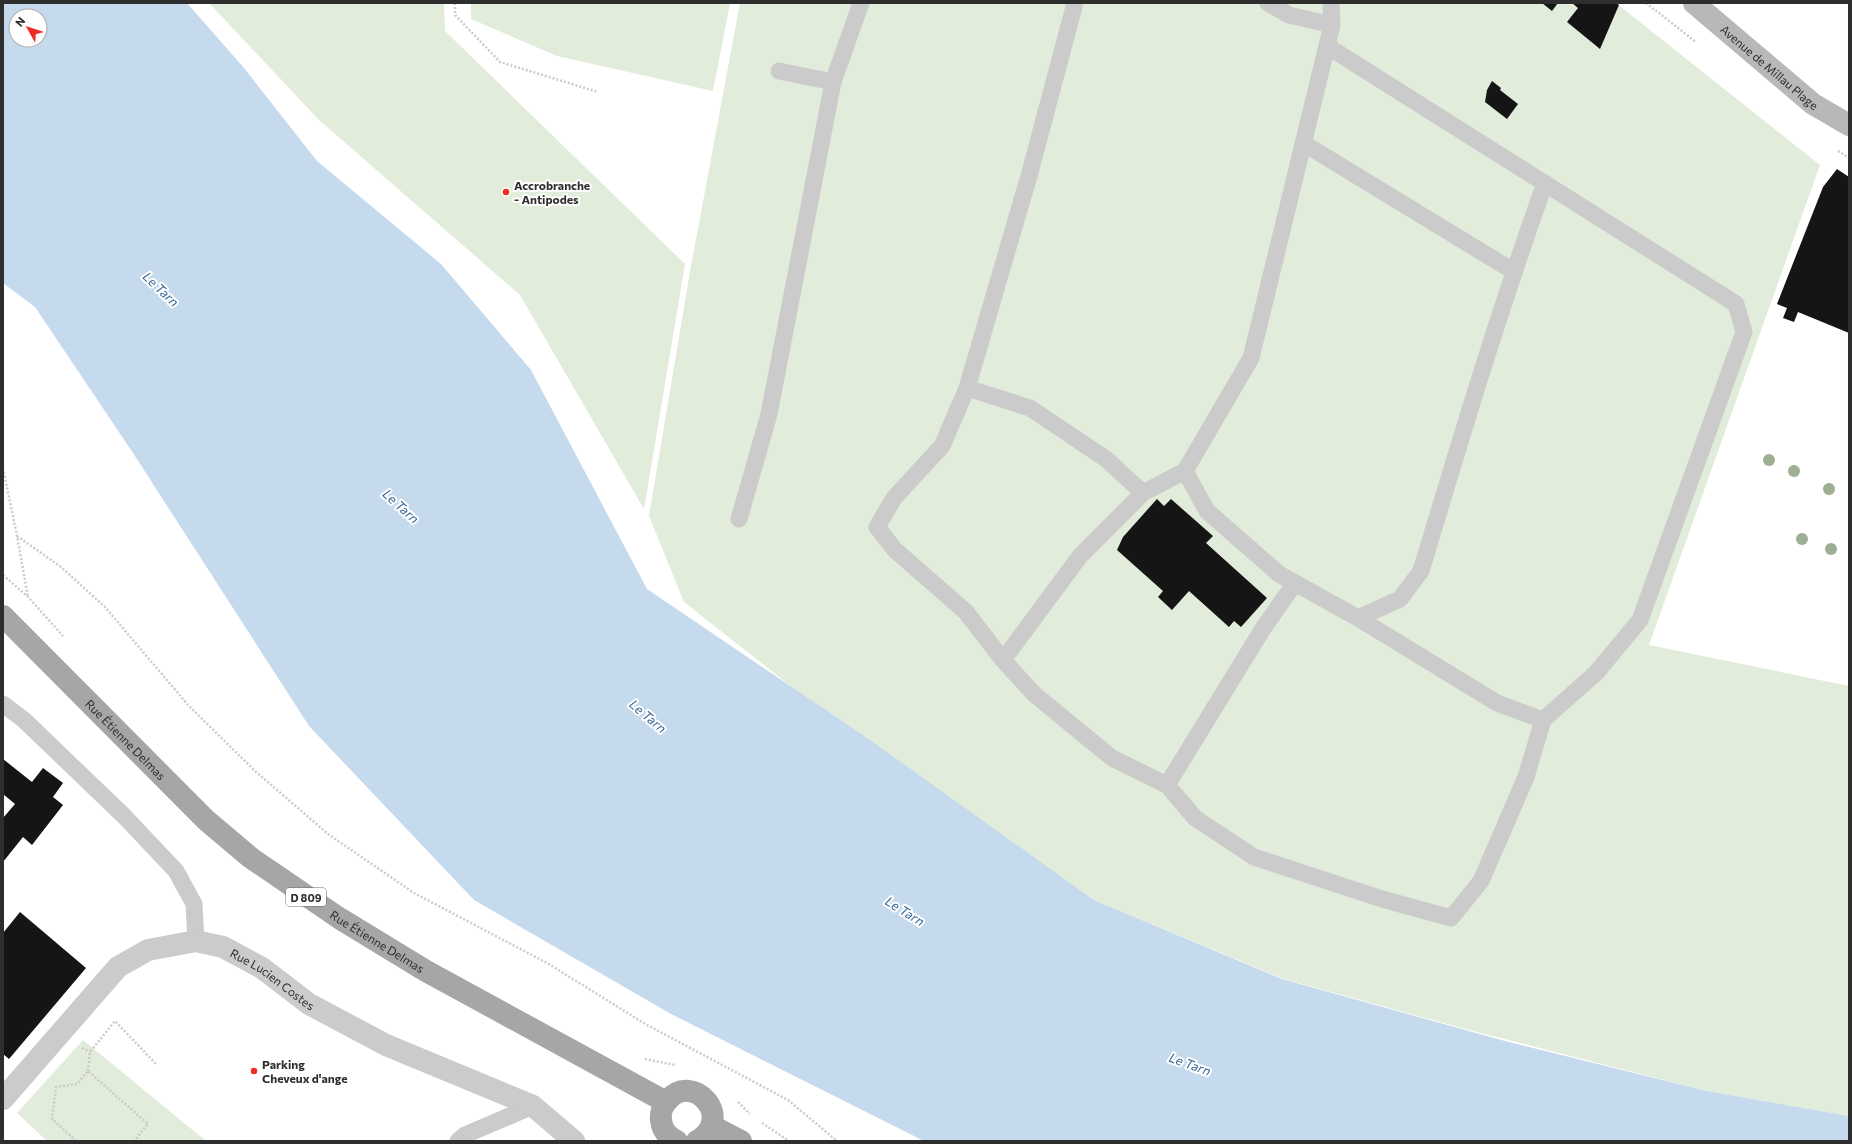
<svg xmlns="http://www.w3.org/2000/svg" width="1852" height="1144" font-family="Commissioner,sans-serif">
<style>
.green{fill:#e2ecda}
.water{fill:#c5daed;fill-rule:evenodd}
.building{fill:#151515}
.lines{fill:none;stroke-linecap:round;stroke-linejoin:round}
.path{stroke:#cbcbcb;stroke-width:2.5;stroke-dasharray:2 2;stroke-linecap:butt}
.lane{stroke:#cbcbcb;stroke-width:17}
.street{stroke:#cbcbcb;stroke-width:22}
.secondary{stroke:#b8b8b8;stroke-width:22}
.primary{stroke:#a6a6a6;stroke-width:22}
.tree{fill:#9dae92}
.poi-dot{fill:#ee2c26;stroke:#fff;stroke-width:1.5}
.labels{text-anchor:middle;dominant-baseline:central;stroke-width:4;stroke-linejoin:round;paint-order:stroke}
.shield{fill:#fff;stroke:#6d6d6d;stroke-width:1}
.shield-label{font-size:11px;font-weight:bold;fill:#2e2e2e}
.street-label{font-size:12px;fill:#2e2e2e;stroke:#fff}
.poi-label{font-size:12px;font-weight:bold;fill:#2e2e2e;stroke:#fff;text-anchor:start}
.water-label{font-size:13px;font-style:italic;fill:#386794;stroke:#fff}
</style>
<rect width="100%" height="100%" fill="#fff"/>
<path class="green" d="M209 3H444L445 31 685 264 644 509 520 295 319 120Z
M471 3H730L713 91 557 56 471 19Z
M740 3H1616L1820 165 1649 645 1849 686V1116L1707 1091 1469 1030 1284 979 1094 900 788 684 684 602 649 516 691 266Z
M83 1040 206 1141H47L17 1113Z"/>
<path class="water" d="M3 3H187L244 68 317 161 441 264 531 370 647 589 873 742 1094 900 1282 979 1505 1041 1707 1091 1849 1116V1141H924L671 1014 474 900 309 726 133 453 35 307 3 283ZM16 16H40V40H16Z"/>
<path class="building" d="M1542 3H1558L1552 11Z
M1572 3H1616L1619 5 1600 49 1567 22 1578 8Z
M1492 81 1501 88 1500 90 1518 104 1507 119 1485 102 1487 90Z
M1837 169 1849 177V333L1798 312 1794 322 1783 318 1787 308 1777 304 1823 187Z
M1157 499 1164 506 1171 499 1213 536 1206 543 1267 598 1241 627 1234 621 1229 627 1189 591 1172 610 1158 597 1163 591 1117 550 1123 537Z
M3 759 32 782 43 768 63 783 53 797 63 805 32 845 23 837 3 862V818L15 804 3 794Z
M20 912 86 968 9 1059 3 1054V933Z"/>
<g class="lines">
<path class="path" d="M455 3V15L500 62 598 92
M1646 3 1696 42
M1838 151 1849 158
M3 468 17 536 28 597
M17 536 61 567 105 607 188 705 255 771 328 834 414 893 547 963 647 1025 788 1100 837 1141
M3 575 28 597 63 636
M82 1048 90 1052
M645 1059 675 1065
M88 1071 90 1052 115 1021 156 1064
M738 1102 750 1114
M762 1123 789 1141
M76 1141 52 1119 56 1087 77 1084 88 1071 148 1124 134 1141"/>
<path class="lane" d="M1268 3 1289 15 1332 25
M1327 46 1736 304 1744 332 1640 620 1596 673 1543 720
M779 71 833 82
M1303 143 1513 271
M967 388 1030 408 1106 459 1143 493
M1185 471 1207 511 1279 574 1358 618 1497 703 1543 720 1526 777 1481 881 1451 918 1382 899 1254 857 1195 818 1167 785 1112 758 1034 694 1003 660 1080 556 1143 493 1185 471 1251 358 1332 25 1331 3
M739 519 769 414 833 82 861 3
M1358 618 1400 599 1421 571C1460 441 1499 311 1545 183
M1003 660 966 612 895 550 877 527 894 498 942 446 967 388 1029 176 1075 3
M3 704 24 720 124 816 176 871 194 904 196 941
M1167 785 1264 627 1295 583
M458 1141 465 1135 533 1106"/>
<path class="street" id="s1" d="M3 1099 118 967 148 950 196 941 223 947 262 968 309 1004 386 1045 533 1106 574 1141"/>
<path class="secondary" id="s2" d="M1694 3 1813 104 1849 125"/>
<g class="primary">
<path id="s3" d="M3 616 206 820 251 858 339 918 426 971 666 1102"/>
<path d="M712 1126 741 1141"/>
<path d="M677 1141C668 1137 662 1130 661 1120 660 1113 663 1105 668 1100 693 1071 736 1118 697 1141"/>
</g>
</g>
<g class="tree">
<circle cx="1769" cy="460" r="6"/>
<circle cx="1794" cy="471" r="6"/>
<circle cx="1829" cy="489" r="6"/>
<circle cx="1802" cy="539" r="6"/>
<circle cx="1831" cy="549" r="6"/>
</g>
<g class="poi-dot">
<circle cx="506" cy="192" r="4"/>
<circle cx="254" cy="1071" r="4"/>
</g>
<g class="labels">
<rect class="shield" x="286" y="888" width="40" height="18" rx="3"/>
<g class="shield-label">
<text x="306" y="897">D 809</text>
</g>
<g class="street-label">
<text stroke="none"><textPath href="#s2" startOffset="99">Avenue de Millau Plage</textPath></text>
<text stroke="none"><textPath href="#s3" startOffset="174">Rue Étienne Delmas</textPath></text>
<text stroke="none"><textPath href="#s3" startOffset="498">Rue Étienne Delmas</textPath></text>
<text stroke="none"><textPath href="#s1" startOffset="345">Rue Lucien Costes</textPath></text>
</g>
<g class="poi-label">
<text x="514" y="185">Accrobranche<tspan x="514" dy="14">- Antipodes</tspan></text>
<text x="262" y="1064">Parking<tspan x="262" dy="14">Cheveux d'ange</tspan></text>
</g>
<g class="water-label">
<text transform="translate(161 289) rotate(43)">Le Tarn</text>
<text transform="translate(401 506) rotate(42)">Le Tarn</text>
<text transform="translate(648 716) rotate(40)">Le Tarn</text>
<text transform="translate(905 911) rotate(32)">Le Tarn</text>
<text transform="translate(1190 1064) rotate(20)">Le Tarn</text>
</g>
</g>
<rect width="1852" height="1144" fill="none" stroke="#2e2e2e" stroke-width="8"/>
<g transform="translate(28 28) rotate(309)"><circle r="19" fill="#ffffff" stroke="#ababab"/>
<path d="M0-3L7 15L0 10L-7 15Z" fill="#ee2c26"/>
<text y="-6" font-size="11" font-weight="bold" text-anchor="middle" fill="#2e2e2e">N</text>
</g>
</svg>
